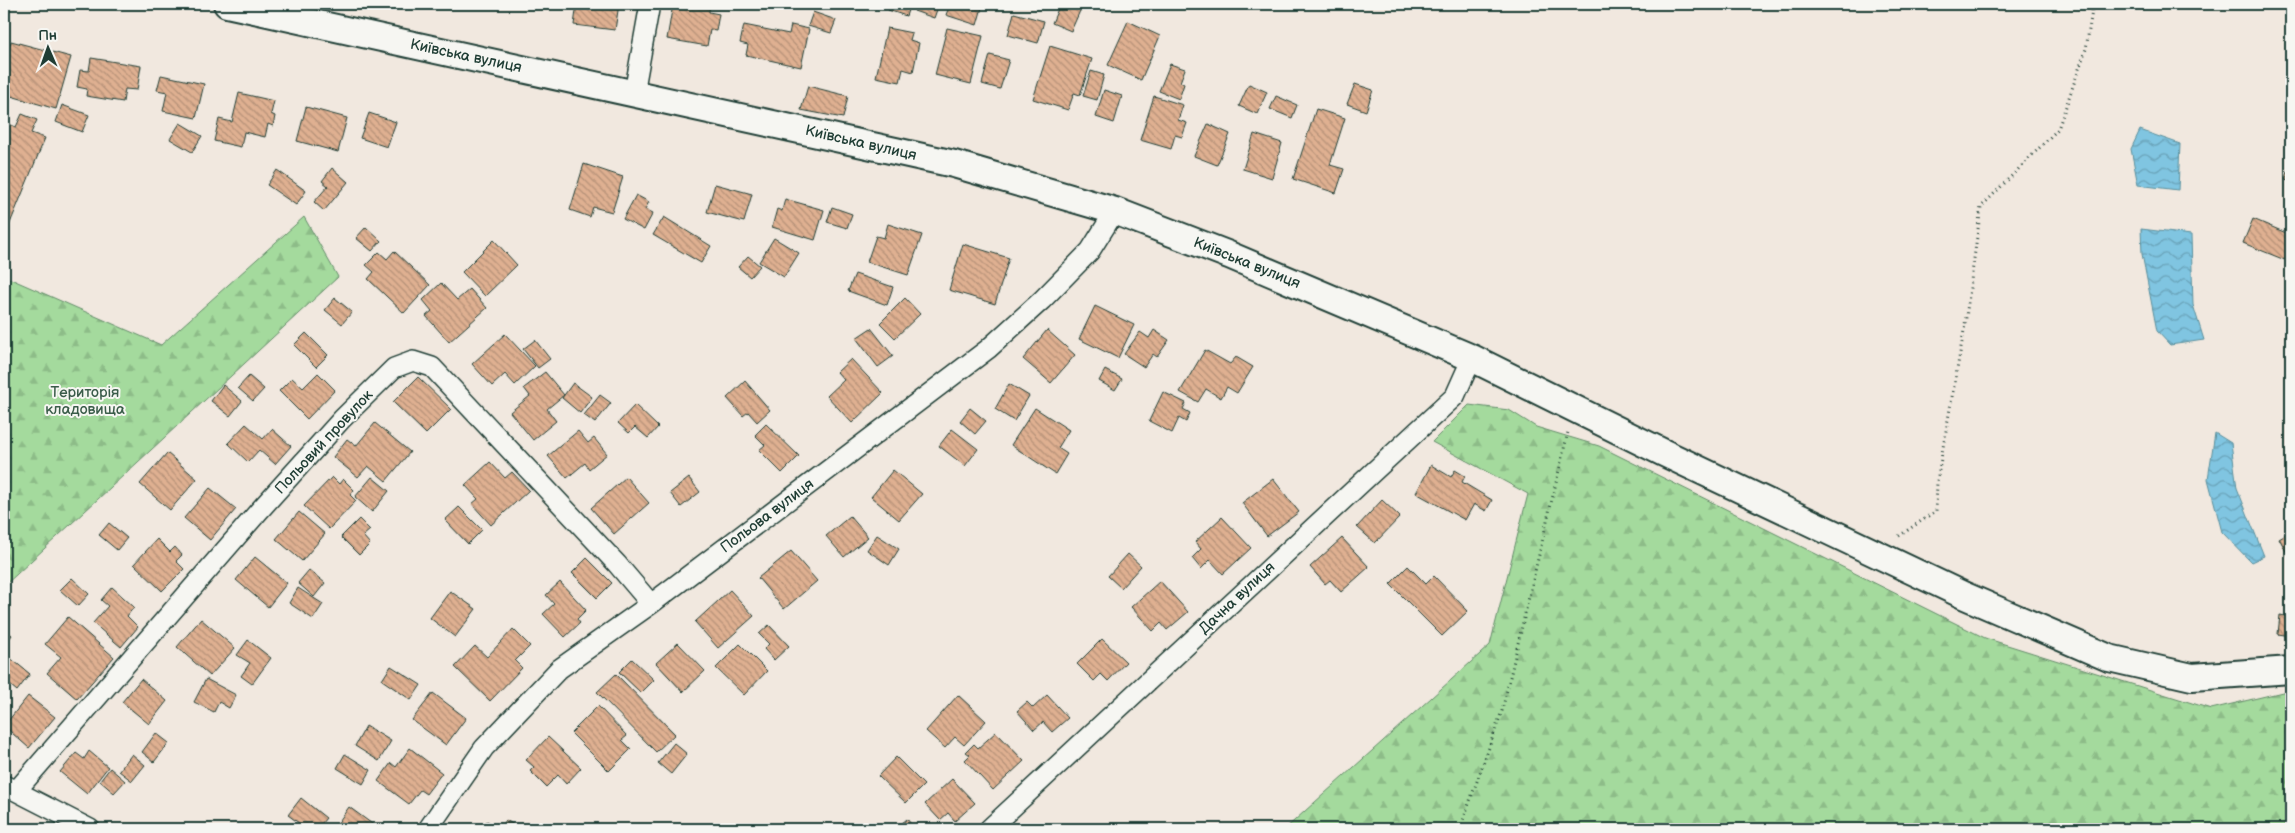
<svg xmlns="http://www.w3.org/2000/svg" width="2295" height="833" font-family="'Balsamiq Sans',sans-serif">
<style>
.forest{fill:url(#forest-firs);stroke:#628c68}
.water{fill:url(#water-waves);stroke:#598f9c}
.building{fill:url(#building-back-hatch);stroke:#1f3d34}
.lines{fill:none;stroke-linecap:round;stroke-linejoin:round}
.street-casing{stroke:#1f3d34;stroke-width:22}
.secondary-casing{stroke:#1f3d34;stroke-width:30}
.path{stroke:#1f3d34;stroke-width:3;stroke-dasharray:1 4;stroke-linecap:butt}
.street{stroke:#f6f6f2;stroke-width:19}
.secondary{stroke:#f6f6f2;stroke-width:26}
.labels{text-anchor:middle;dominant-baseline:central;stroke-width:4;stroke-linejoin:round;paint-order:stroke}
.street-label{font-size:15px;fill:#1f3d34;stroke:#f6f6f2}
.park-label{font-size:15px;fill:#3a5c49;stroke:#f6f6f2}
</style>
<defs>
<pattern id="forest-firs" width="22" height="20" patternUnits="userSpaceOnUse" patternTransform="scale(1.25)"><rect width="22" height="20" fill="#a4da9d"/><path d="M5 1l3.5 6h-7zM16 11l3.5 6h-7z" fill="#8dbc88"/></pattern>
<pattern id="water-waves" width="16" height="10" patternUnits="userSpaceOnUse" patternTransform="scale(1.25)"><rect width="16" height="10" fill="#80c5e1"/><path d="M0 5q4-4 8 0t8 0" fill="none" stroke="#68a1b7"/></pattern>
<pattern id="building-back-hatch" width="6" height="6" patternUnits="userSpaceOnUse" patternTransform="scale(1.25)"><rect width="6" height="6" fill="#dfb091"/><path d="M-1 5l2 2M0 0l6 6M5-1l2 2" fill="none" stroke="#b49077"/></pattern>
</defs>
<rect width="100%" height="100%" fill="#f1e8df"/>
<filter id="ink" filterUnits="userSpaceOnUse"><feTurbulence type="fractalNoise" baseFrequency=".02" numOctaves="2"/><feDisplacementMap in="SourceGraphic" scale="10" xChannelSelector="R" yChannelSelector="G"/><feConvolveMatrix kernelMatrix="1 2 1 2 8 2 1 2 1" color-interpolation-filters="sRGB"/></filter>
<g filter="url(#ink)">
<path class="forest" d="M304 217 338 277 4 586V276L161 345Z
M1469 405 1509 410 1536 427 1599 446 1985 638 2211 709 2291 690V829H1285L1490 645 1528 494 1432 442Z"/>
<path class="water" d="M2140 130 2180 144 2178 190 2138 185 2131 149Z
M2141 229 2191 235 2193 305 2204 340 2170 345 2157 331 2142 254Z
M2215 433 2231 443 2237 488 2264 556 2251 562 2222 532 2208 479Z"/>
<path class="building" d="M577 4H619L615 30 574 25Z
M673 4H710L709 12 719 14 716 31 710 30 707 46 667 39Z
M890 4H910L906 16 888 10Z
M917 4H939L934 18 914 11Z
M950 4H983L977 25 946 15Z
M1060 4H1083L1071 31 1052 23Z
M813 12 836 20 831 33 808 26Z
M1014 13 1044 21 1038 43 1008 35Z
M1128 21 1160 36 1141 80 1108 65Z
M744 25 789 34 791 25 809 29 801 67 746 55 748 45 740 43Z
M887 28 912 33 910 40 919 43 913 72 903 69 900 82 876 77Z
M947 28 983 36 971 84 935 75Z
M11 41 71 57 56 109 4 94V68Z
M1050 46 1092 59 1080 95 1074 93 1068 110 1033 99Z
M990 55 1009 60 1000 89 982 84Z
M91 58 141 66 137 90 125 89 123 102 86 96 87 89 77 87 80 70 89 71Z
M1170 64 1185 69 1180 82 1184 84 1179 99 1159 91Z
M1091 71 1104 75 1097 100 1083 96Z
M161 75 204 84 196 118 163 111 167 92 157 90Z
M1249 84 1267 92 1257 114 1239 106Z
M1355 84 1373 90 1366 111 1347 104Z
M808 86 848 96 843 118 801 110Z
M1104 90 1122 96 1114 123 1096 117Z
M239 93 274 101 271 114 275 116 273 126 268 124 265 137 244 132 241 147 214 141 219 119 232 122Z
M1154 96 1183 105 1178 120 1187 123 1182 137 1175 135 1171 149 1140 140Z
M1276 96 1297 105 1292 118 1270 109Z
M62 105 89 115 82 132 56 122Z
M306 107 347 118 338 152 297 141Z
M1316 109 1345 118 1330 165 1344 169 1336 193 1293 179Z
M369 113 396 122 387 147 360 138Z
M22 114 37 120 31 133 45 138 4 238V122L16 127Z
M180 123 202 136 192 152 170 139Z
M1208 124 1230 134 1217 165 1194 156Z
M1254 134 1282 143 1272 178 1243 169Z
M584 164 623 177 612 212 593 207 590 217 570 210Z
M2291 164V182L2285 180Z
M332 168 348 182 324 211 314 202 328 186 322 181Z
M277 170 306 191 296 205 267 185Z
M715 184 752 194 744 222 707 212Z
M636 195 649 202 645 209 653 213 644 230 623 219Z
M785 199 824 210 815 240 772 227 777 209 782 211Z
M832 207 852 214 847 228 827 222Z
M664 217 711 246 701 263 653 235Z
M2253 219 2291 235V244L2285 260 2243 243Z
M888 224 922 235 908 275 867 262 876 236 884 238Z
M366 227 381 241 372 251 356 238Z
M774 238 799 253 784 277 759 262Z
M494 240 517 265 485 296 462 272Z
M963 244 1009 258 995 304 949 290Z
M394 251 430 285 404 313 368 279 374 272 366 265 379 252 387 259Z
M748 256 760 266 750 277 738 267Z
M855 274 893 287 887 305 848 291Z
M441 283 457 300 470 289 487 308 449 342 426 316 432 311 423 300Z
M335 298 352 312 342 324 325 310Z
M905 298 920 314 895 338 880 323Z
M1095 306 1134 325 1118 358 1079 339Z
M871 328 893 356 878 367 856 338Z
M1047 330 1075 355 1051 383 1023 359Z
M1154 330 1169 340 1157 357 1153 354 1144 367 1124 354 1140 332 1149 338Z
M306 333 328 355 316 367 294 345Z
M505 334 535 366 515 385 505 374 492 386 472 364Z
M535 340 550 359 538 368 523 349Z
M1205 350 1230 364 1236 357 1253 367 1237 393 1227 387 1221 398 1206 389 1198 402 1180 392Z
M851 359 883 393 852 423 827 396 844 380 837 372Z
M1105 370 1122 379 1115 390 1099 381Z
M545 372 564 395 547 409 556 421 533 440 510 412 530 396 524 388Z
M318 373 335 390 307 419 279 391 292 378 303 388Z
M249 376 264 389 253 401 238 388Z
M418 377 451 409 426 434 393 402Z
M745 381 770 410 757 422 748 412 743 416 727 398Z
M573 383 592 397 580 413 562 398Z
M1009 384 1029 396 1014 421 995 409Z
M223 385 242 401 230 416 211 401Z
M1163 392 1186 403 1183 409 1190 413 1186 422 1179 418 1172 433 1149 421Z
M600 395 611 403 595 423 584 415Z
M635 405 658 427 648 438 635 427 629 433 618 423Z
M970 408 986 421 975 434 960 421Z
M1035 408 1069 430 1058 448 1067 454 1055 474 1011 445Z
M375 423 410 452 386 481 368 466 358 477 333 457 347 439 356 446Z
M246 424 263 439 272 429 291 446 275 464 259 450 248 462 228 443Z
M766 424 799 456 782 473 759 450 765 445 755 435Z
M952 429 978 449 965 466 939 446Z
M578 431 588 443 594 438 607 454 589 469 585 463 567 478 548 456Z
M167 453 197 479 170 510 140 484Z
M490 462 505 478 512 472 529 490 491 525 472 504 478 499 465 485Z
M1431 465 1451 477 1455 470 1465 476 1462 482 1492 500 1486 511 1474 504 1465 520 1416 493Z
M893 470 922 494 899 520 871 497Z
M332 477 339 484 343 479 354 490 350 495 356 501 329 529 304 506Z
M372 477 389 491 372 512 355 497Z
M626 477 649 503 614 534 591 508Z
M689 478 700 492 681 507 670 493Z
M1273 479 1299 512 1267 536 1242 503Z
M210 488 236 509 210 540 184 518Z
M1382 500 1400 517 1375 543 1357 527Z
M459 507 482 530 468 544 445 520Z
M299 512 325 534 302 561 276 539Z
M850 516 868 537 844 557 826 536Z
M1222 517 1251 548 1223 574 1210 560 1201 569 1192 558 1201 549 1195 542Z
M359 519 370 530 363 536 370 544 359 555 341 537Z
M109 523 127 538 117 550 99 535Z
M2291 531V561L2279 538Z
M877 535 899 549 889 565 867 550Z
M1342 538 1369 567 1341 592 1330 580 1325 584 1310 567Z
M157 539 170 552 175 547 182 555 176 561 184 569 162 591 134 564Z
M791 551 817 581 784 609 758 578Z
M1128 554 1141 566 1121 588 1108 576Z
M255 557 287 583 268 607 236 580Z
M587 558 612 583 597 598 572 573Z
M1408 566 1426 584 1434 576 1468 611 1442 636 1390 584Z
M309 570 325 583 314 597 298 583Z
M72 578 89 594 78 606 60 590Z
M1160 581 1188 612 1167 630 1161 623 1153 631 1131 607Z
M560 582 586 610 577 619 580 623 565 637 543 614 554 604 546 595Z
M112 587 134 607 127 616 138 627 121 647 93 623 108 606 101 600Z
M298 588 323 604 313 619 289 603Z
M730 590 754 616 718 648 695 622Z
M450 591 476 609 455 637 430 618Z
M2280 615 2291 617V636L2278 634Z
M68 617 114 657 77 699 47 673 61 657 45 644Z
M201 619 235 648 210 676 177 647Z
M769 625 789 646 774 660 764 649 769 644 759 634Z
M4 629 12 635 4 646Z
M513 629 530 646 515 661 522 668 490 701 455 667 475 646 487 657Z
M1102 639 1126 662 1108 681 1101 674 1094 681 1077 664Z
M248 640 271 658 252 684 241 676 250 663 237 655Z
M678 643 705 671 683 692 656 663Z
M740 644 767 671 744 695 716 668Z
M4 653 30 674 17 691 4 680Z
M632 659 654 680 641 693 619 672Z
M391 666 421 685 411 700 382 680Z
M616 674 675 734 656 752 597 692Z
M141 679 167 701 149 724 122 702Z
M206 679 236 695 229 708 219 702 214 712 194 702Z
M433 693 466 718 446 745 412 720Z
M958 695 986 721 964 745 955 737 945 748 926 731Z
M1047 695 1068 718 1052 732 1043 722 1034 730 1017 711 1027 702 1033 708Z
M28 696 55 717 29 748 4 726Z
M598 706 627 736 622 740 631 749 609 771 571 733Z
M366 726 391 741 379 761 355 746Z
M996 732 1024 761 993 790 965 760 970 755 966 752 974 744 978 748Z
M156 733 169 743 154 762 142 752Z
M548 737 581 768 566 784 558 775 546 787 530 771 534 767 526 760Z
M674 743 687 754 671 774 658 763Z
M410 748 442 773 426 794 420 790 409 804 378 781 391 763 396 767Z
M89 751 108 767 87 794 60 772 76 753 84 759Z
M132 754 145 765 132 781 119 771Z
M345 754 371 770 363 784 337 768Z
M896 757 924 785 906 803 878 776Z
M110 768 125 781 114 793 100 781Z
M952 779 975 803 955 821 948 813 940 820 925 804Z
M301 798 326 818 317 829H307L288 815Z
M349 807 379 829H338L335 827Z
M907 819 915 829H895Z
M506 820 520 829H500Z
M487 821 499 829H481Z"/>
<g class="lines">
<g class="street-casing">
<path id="street" d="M634 93 650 4
M4 785 90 829
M17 790 259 511 342 419 394 368 413 361 432 367 617 564 651 604
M428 829 484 748 559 669 651 604 988 349 1042 300 1090 251 1115 211
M989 829 1455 396 1472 358"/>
</g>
<g class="secondary-casing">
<path id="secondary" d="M227 4 954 164 1115 211 1229 255 1472 358 1662 452 1963 595 2109 658 2192 677 2291 670"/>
</g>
<path class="path" d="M1899 536 1936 511 1937 481 1965 325 1981 207 2058 129 2086 49 2093 4
M1460 829 1502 711 1568 432"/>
<use href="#street" class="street"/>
<use href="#secondary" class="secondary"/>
</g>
</g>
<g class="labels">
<g class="street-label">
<text transform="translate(466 56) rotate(12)">Київська вулиця</text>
<text transform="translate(861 143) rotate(13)">Київська вулиця</text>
<text transform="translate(1247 263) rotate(22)">Київська вулиця</text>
<text transform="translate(324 442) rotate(-47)">Польовий провулок</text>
<text transform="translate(767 516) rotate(-37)">Польова вулиця</text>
<text transform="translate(1237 598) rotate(-43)">Дачна вулиця</text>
</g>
<g class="park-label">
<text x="85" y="392">Територія<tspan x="85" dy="17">кладовища</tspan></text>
</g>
</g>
<rect width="2295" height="833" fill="none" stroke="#f6f6f2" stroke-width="20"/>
<rect x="10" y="10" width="2275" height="813" fill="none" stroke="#1f3d34" stroke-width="2" filter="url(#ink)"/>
<g transform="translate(48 48) rotate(358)" stroke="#f6f6f2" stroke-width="4" paint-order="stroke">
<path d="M0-4L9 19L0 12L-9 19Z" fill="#1f3d34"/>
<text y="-8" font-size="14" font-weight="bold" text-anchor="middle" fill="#1f3d34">Пн</text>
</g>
</svg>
